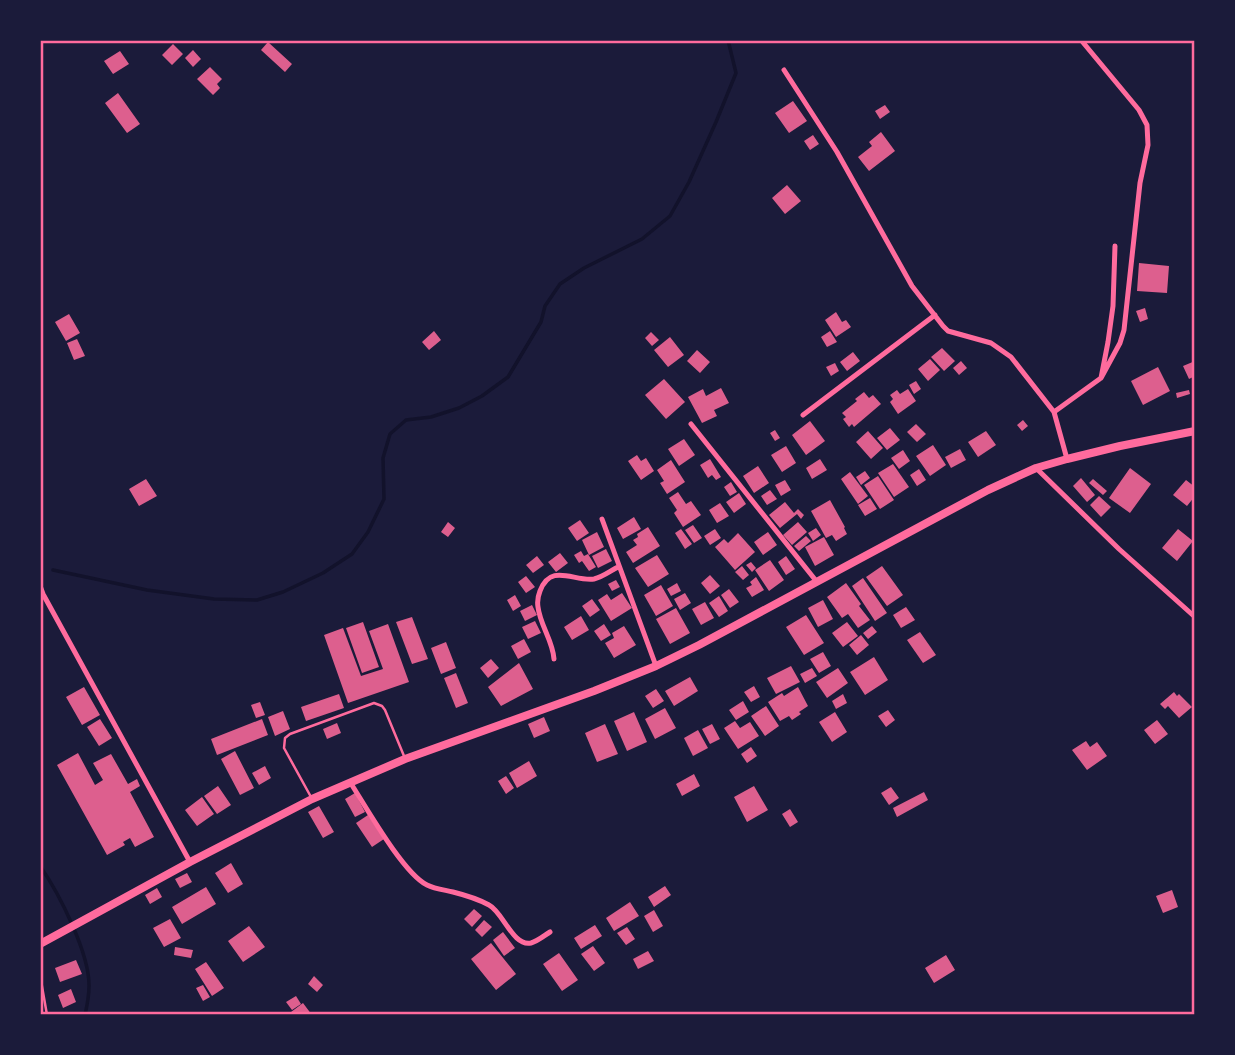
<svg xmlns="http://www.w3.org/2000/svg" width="1235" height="1055" font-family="'Source Sans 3',sans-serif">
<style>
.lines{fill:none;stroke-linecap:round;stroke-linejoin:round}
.stream{stroke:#12122b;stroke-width:3.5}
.building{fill:#dd5f8e}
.service{stroke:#ff6b9d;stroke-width:2.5}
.minor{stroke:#ff6b9d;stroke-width:5}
.trunk{stroke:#ff6b9d;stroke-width:8}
.neatline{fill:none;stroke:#ff6b9d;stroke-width:2.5}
</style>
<rect width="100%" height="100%" fill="#1b1b3a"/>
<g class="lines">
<path class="stream" d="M53 570 147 590 214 599 257 600 283 592 323 573 352 554 368 532 384 499 383 458 390 434 406 420 431 417 459 408 482 396 508 377 541 322 545 306 560 284 584 268 642 239 670 216 689 182 716 122 736 73 728 40
M40 866C59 893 90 954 89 987 89 996 87 1006 85 1015"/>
</g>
<path class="building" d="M268 42 292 64 285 72 261 50Z
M173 44 183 54 172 65 162 55Z
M193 50 201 59 193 67 185 58Z
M120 51 129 64 113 74 104 61Z
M210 67 222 79 217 84 220 88 213 95 197 79Z
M118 93 140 124 127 133 105 103Z
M793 101 807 121 789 133 775 113Z
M885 105 890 112 880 119 875 111Z
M881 132 895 151 869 171 858 157 872 146 869 142Z
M813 135 819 144 810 150 804 141Z
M787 185 801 201 785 214 772 198Z
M1139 263 1169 266 1167 293 1137 291Z
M1145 308 1148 319 1140 322 1136 311Z
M836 312 842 322 846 320 851 327 836 337 825 320Z
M69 314 80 333 66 341 55 322Z
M434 331 441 340 429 350 422 342Z
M830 331 837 342 827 347 821 337Z
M651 332 659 340 652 346 645 338Z
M670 337 684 355 668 367 654 350Z
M77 339 85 356 74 360 67 343Z
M942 348 955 361 944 371 931 357Z
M697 350 710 362 700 373 687 361Z
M853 352 860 361 847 371 840 362Z
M930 359 940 370 928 381 918 369Z
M961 361 967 368 959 375 953 368Z
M1195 361V376L1189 379 1183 366Z
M835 363 839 371 831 376 826 367Z
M1158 367 1170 391 1143 405 1131 381Z
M664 379 685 402 666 419 645 395Z
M916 381 921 389 914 394 909 385Z
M721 388 729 403 714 410 717 416 702 423 688 397 703 389 706 396Z
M908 389 916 401 898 414 890 402 893 399 890 395 897 390 900 394Z
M1189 390 1190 394 1177 398 1176 393Z
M864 392 869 398 873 395 881 404 854 427 852 424 849 427 843 419 846 417 842 413 857 401 855 399Z
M1023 420 1028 426 1022 431 1017 425Z
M810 421 825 441 806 455 792 435Z
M916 424 926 434 917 442 907 432Z
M890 428 900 440 887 450 877 438Z
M775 430 780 438 775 441 770 433Z
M868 431 883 448 871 459 856 442Z
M986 431 996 445 978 457 968 442Z
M684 439 695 455 679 466 668 449Z
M933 445 946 465 930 476 916 456Z
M786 446 796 463 782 472 771 455Z
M960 449 966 460 951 468 945 457Z
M903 450 910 461 899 469 891 458Z
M637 455 641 461 646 458 654 471 641 480 628 461Z
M710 459 721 477 716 480 712 475 708 478 700 465Z
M820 459 827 470 812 479 806 468Z
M671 460 685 482 667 494 660 483 664 481 657 470Z
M893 464 909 487 894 497 878 473Z
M758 466 769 483 754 493 743 476Z
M1130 468 1151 484 1130 513 1109 498Z
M919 469 926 480 917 486 910 475Z
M865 471 870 478 861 485 856 477Z
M850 472 868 496 858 504 841 479Z
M878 476 894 500 880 509 864 485Z
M1081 478 1095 495 1087 502 1073 486Z
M146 479 157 496 139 506 129 489Z
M1093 479 1107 491 1103 495 1089 483Z
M785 480 791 490 781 496 775 485Z
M1186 480 1195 487V496L1187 506 1173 495Z
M731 482 737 492 730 496 724 487Z
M770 490 777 499 767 505 761 496Z
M678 492 686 504 691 501 701 515 683 527 674 513 677 510 669 498Z
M739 493 746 504 734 513 726 502Z
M1099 496 1111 507 1101 517 1090 505Z
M870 498 877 509 865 516 858 505Z
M830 500 845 527 844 528 847 534 836 541 832 535 826 538 811 511Z
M785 502 794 513 798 509 804 515 801 519 797 514 780 528 769 515Z
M720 503 729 516 717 523 709 510Z
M634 517 641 529 623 539 617 528Z
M580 520 589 533 577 541 568 528Z
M448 522 455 528 448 537 441 532Z
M798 522 807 532 792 545 783 535Z
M693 525 702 538 694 543 685 530Z
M648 527 660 546 633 563 626 552 637 545 633 540 638 537 637 534Z
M816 528 821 535 813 541 808 533Z
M681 529 692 544 685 549 675 533Z
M715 529 721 538 710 545 704 536Z
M1178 529 1193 541 1177 561 1162 548Z
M597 532 604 547 589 555 582 540Z
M768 532 777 545 763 555 754 542Z
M738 533 755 552 735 570 715 547 724 539 728 543Z
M806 536 811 541 799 551 794 546Z
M824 537 834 555 815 566 805 547Z
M606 549 612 561 598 568 592 556Z
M581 551 584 556 588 554 596 567 589 571 582 561 579 563 574 555Z
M560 553 568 563 556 572 548 562Z
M657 555 669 574 648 587 635 568Z
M537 556 544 565 533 573 526 565Z
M786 556 795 569 786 575 778 562Z
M770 560 784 580 769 591 755 570Z
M751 562 756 568 752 572 746 565Z
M742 566 749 575 743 580 735 572Z
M882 566 903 595 887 606 866 577Z
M710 575 720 586 710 594 701 583Z
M526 576 535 587 526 593 518 582Z
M756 577 764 590 752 597 746 588 752 585 750 582Z
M863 578 887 613 875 621 852 586Z
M616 580 620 587 612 591 608 584Z
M677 583 681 591 671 596 667 589Z
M846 583 861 604 859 606 870 620 858 628 848 614 842 618 827 597Z
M661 585 673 606 656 616 644 595Z
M729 589 739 602 730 608 721 595Z
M622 593 632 608 611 621 598 600 607 594 611 600Z
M685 593 691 603 680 610 674 599Z
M515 595 521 606 513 611 507 600Z
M719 596 728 611 719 617 709 603Z
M592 599 600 610 590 617 582 606Z
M823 600 833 619 818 627 808 608Z
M705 602 714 618 701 625 692 609Z
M532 605 537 615 525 621 520 611Z
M906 607 915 620 901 628 893 615Z
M676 608 690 633 670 644 656 619Z
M806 615 824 643 804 655 786 627Z
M581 616 589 630 572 640 564 627Z
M412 617 428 659 412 664 396 622Z
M535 621 541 633 528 639 522 627Z
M363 622 379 667 362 673 346 628Z
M847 622 858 636 843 647 832 633Z
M388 624 409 682 348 703 324 635 343 628 361 676 383 669 369 631Z
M604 624 611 635 601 641 594 631Z
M624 626 636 645 614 658 605 643 614 638 612 633Z
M872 626 877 632 868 639 863 633Z
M920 632 936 655 923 663 907 640Z
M861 635 869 645 857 655 849 645Z
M524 639 531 652 518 659 511 646Z
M446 642 456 668 441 674 431 648Z
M823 652 831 666 819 673 810 659Z
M874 657 888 680 865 695 850 672Z
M491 659 499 668 488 678 480 668Z
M519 663 533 689 501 706 488 687Z
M791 666 800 682 776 694 767 678Z
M812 668 817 676 805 683 800 674Z
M838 668 848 683 827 698 816 682Z
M456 673 468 703 456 708 444 678Z
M690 677 698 691 674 706 665 691Z
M754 686 760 697 751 702 744 692Z
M84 687 100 715 82 725 66 697Z
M798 687 808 706 799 712 801 714 792 720 789 716 780 721 768 702 782 693 784 696Z
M656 689 664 701 653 708 645 696Z
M1174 692 1177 696 1179 694 1192 707 1179 718 1168 706 1165 709 1160 704Z
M339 694 344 708 306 721 301 707Z
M843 694 847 703 836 709 832 701Z
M743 701 749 712 736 720 729 710Z
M260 702 265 715 256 718 251 705Z
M766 706 779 726 765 736 751 716Z
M665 708 676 728 655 739 645 719Z
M888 710 895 720 886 727 878 716Z
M283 711 290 729 275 736 268 717Z
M634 712 647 742 627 751 614 721Z
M835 712 847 732 832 742 819 722Z
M544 717 550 731 534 738 528 724Z
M100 719 112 738 99 746 87 727Z
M262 719 268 735 217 755 211 739Z
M1157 720 1168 734 1155 744 1144 730Z
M735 721 740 728 750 722 759 736 738 749 724 728Z
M337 723 341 733 327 739 323 729Z
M605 724 618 754 597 762 585 733Z
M712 724 720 739 710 744 702 729Z
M698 730 708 748 693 756 684 738Z
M1086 741 1090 747 1097 742 1107 756 1087 770 1072 750Z
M751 747 757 756 747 763 741 754Z
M235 751 254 788 240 795 221 759Z
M78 753 95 785 103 780 93 763 111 754 128 784 137 779 140 786 130 792 154 837 135 847 130 838 123 842 125 845 107 855 57 765Z
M529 761 537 776 517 788 509 773Z
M265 766 271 778 259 785 252 773Z
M694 774 700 786 682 796 676 784Z
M506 776 514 788 506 794 498 781Z
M218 786 231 805 217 814 204 796Z
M754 786 768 810 747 822 734 797Z
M891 787 899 798 889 805 881 793Z
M924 792 928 800 897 817 893 808Z
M355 793 365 812 355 817 345 799Z
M202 797 214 814 197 826 185 810Z
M319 806 334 832 323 838 308 812Z
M790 809 798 822 790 827 782 814Z
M368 815 384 839 372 847 356 823Z
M231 863 243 884 228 893 215 873Z
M187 873 192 882 180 888 175 879Z
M665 886 671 895 654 907 648 897Z
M206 887 216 904 182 924 172 907Z
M157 888 162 897 150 904 145 895Z
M1172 890 1178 907 1163 913 1156 896Z
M630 902 639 916 614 931 606 918Z
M474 909 482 916 472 927 464 919Z
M654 910 663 926 653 932 644 916Z
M170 919 181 938 164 947 153 928Z
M484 920 492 927 482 937 475 930Z
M595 925 602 936 581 949 574 938Z
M249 926 265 947 243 962 228 941Z
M627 927 635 939 626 945 617 933Z
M503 932 515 948 504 956 493 940Z
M491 943 516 974 496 990 471 959Z
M593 946 605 963 594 971 581 954Z
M175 947 193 950 191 958 174 955Z
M648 951 654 961 638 969 633 959Z
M559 953 578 980 562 991 543 964Z
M946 955 955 970 934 983 925 968Z
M76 960 82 974 60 982 55 968Z
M206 962 224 988 212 996 195 969Z
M314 976 323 985 317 992 308 984Z
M203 985 210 997 203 1001 196 988Z
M71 989 76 1002 63 1008 58 995Z
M296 996 301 1004 292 1010 286 1002Z
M303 1003 312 1015H293L291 1012Z"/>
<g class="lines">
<path class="service" d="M311 797 284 748 285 738 290 734 374 703 382 706 385 710 404 756
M40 975 47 1015"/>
<path class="minor" d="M1081 40 1139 110 1147 125 1148 145 1140 183 1124 330 1120 343 1101 378
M784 70 837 152 912 286 943 326 948 331 991 343 1011 357 1054 412 1067 459
M1054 412 1101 378 1108 342 1113 306 1115 246
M803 415 935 315
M691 424 817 582
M1036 468 1119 549 1195 617
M602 519 656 666
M40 586 43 594 190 862
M554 659C553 641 540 625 538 607 537 601 538 596 540 591 551 562 574 582 594 579 603 577 610 571 618 567
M350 782C366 807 403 873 427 885 435 889 445 890 453 892 465 895 478 899 489 905 503 912 513 947 531 943 538 941 545 935 550 932"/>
<path class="trunk" d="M40 944 190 862 312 799 405 759 594 691 656 666 699 645 988 490 1036 468 1067 459 1120 446 1195 431"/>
</g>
<rect width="1235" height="1055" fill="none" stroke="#1b1b3a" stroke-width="84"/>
<rect x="42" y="42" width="1151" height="971" class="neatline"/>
</svg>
